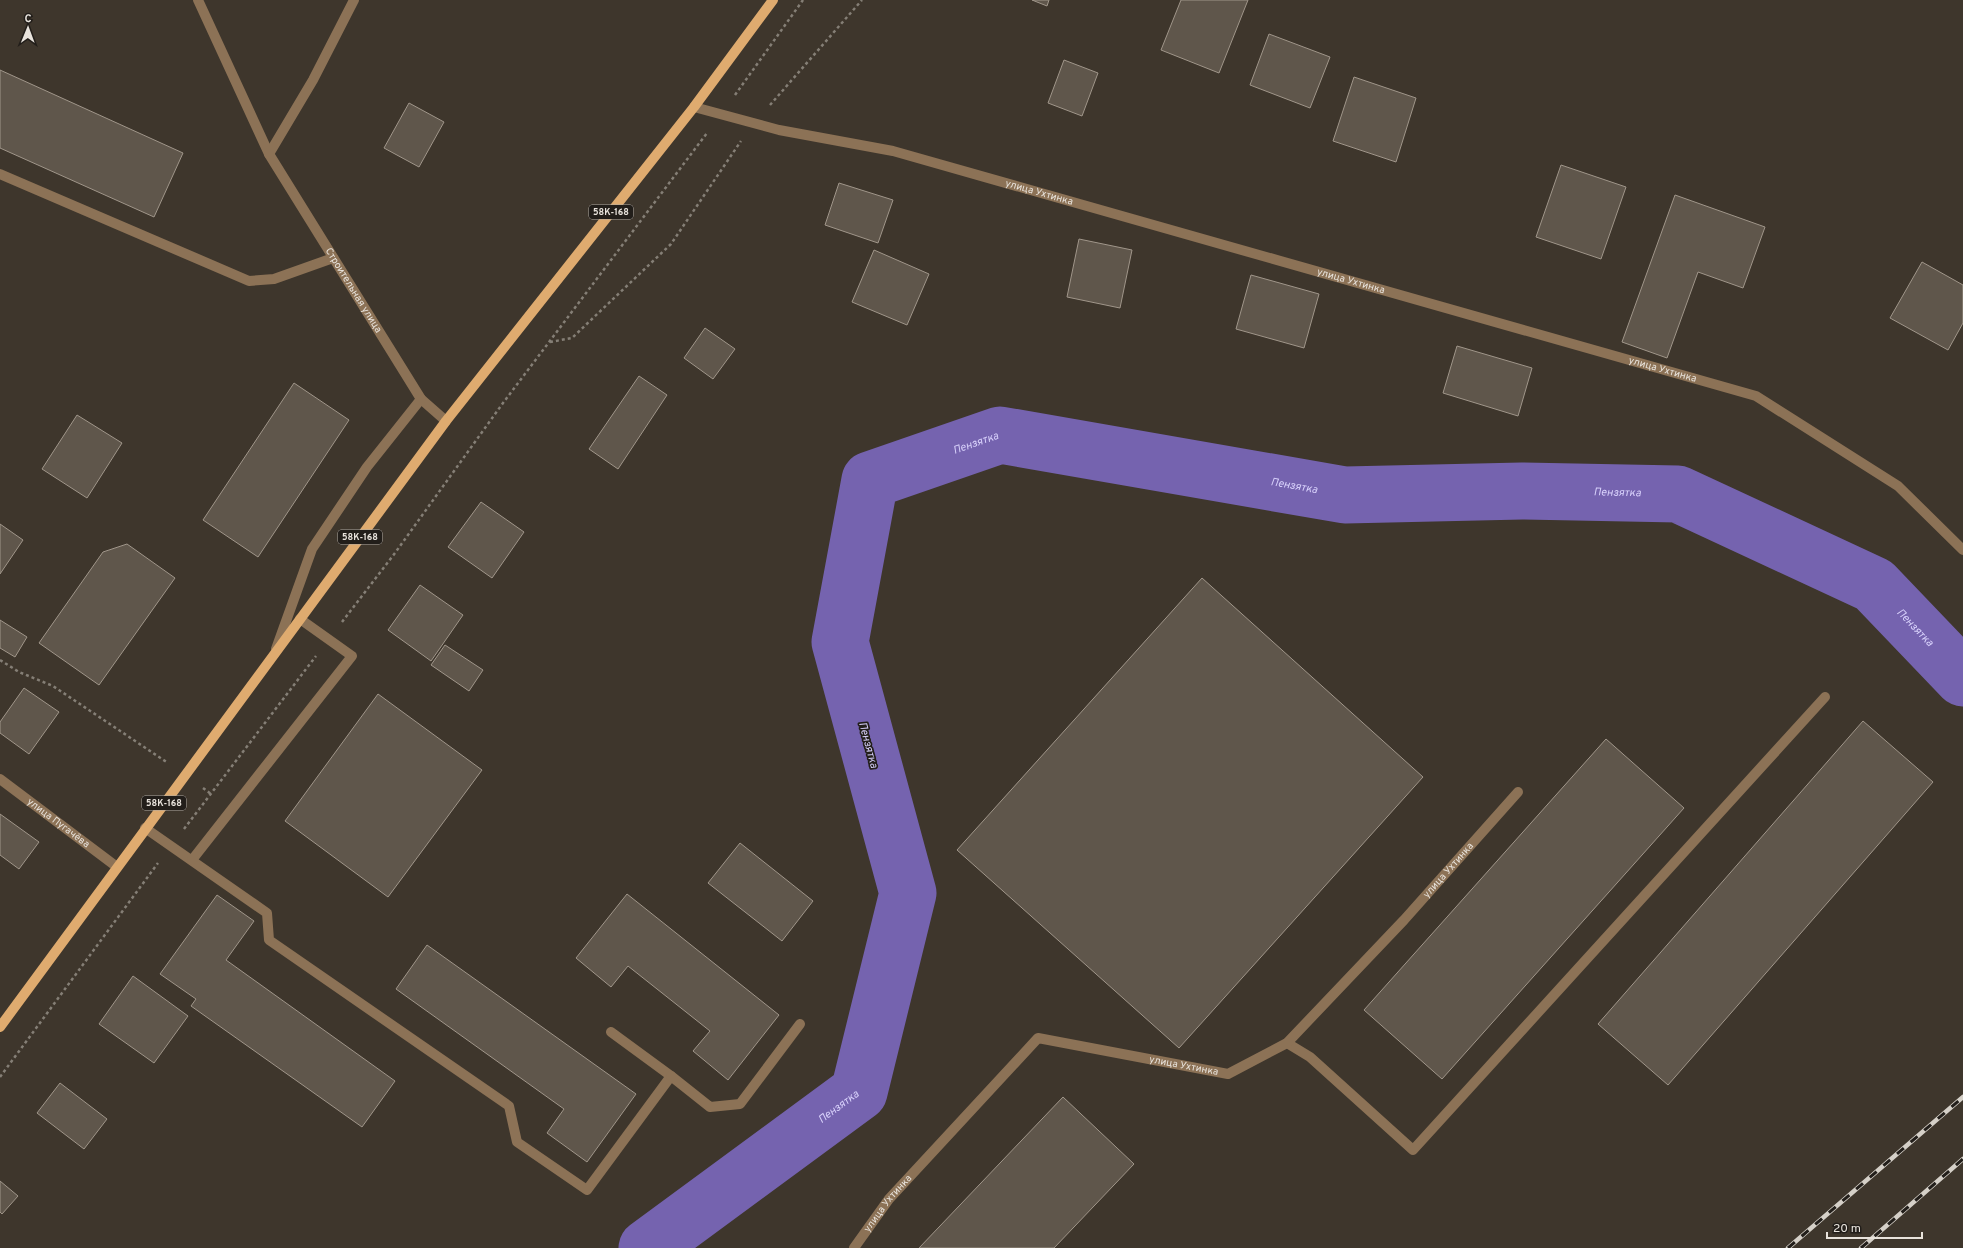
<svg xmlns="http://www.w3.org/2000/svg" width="1963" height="1248" font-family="Overpass,sans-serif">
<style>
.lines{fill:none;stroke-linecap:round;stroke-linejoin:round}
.river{stroke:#7563af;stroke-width:57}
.building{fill:#5f564b;stroke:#a0968a}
.path{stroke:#857f76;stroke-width:2.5;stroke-dasharray:3 3;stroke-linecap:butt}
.minor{stroke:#8c7256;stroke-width:10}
.major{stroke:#dfab6f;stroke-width:10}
.rail-casing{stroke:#d5d0c8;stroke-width:4.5}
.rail{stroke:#221e1a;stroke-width:3;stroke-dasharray:9;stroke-linecap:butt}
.labels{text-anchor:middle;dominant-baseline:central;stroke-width:3.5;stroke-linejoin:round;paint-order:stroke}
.shield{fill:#221e1a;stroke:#ada8a2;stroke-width:1}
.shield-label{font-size:9px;font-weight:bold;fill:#e8e3dc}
.street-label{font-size:10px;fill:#e8e3dc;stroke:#221e1a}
.water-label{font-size:11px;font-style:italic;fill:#d8d1fb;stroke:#221e1a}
</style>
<rect width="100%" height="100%" fill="#3e362c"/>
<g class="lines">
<path class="river" id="s1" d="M647 1248 859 1092 908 893 840 642 870 480 1000 435 1345 495 1522 491 1678 494 1874 585 1963 678"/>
</g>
<path class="building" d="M1032 0H1049L1047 6Z
M1181 0H1248L1219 73 1161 50Z
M1269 34 1330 57 1310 108 1250 85Z
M1064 60 1098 73 1082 116 1048 103Z
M0 70 183 153 154 217 0 148Z
M1354 77 1416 98 1396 162 1333 141Z
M409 103 444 122 419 167 384 148Z
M1561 165 1626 187 1601 259 1536 237Z
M839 183 893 200 878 243 825 225Z
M1675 195 1765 227 1743 288 1698 272 1667 358 1622 342Z
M1079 239 1132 250 1120 308 1067 297Z
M874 250 929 274 907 325 852 302Z
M1922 262 1963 285V323L1948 350 1890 318Z
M1251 275 1319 294 1304 348 1236 329Z
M705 328 735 349 713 379 684 358Z
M1457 346 1532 368 1518 416 1443 393Z
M639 376 667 395 618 469 589 449Z
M294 383 349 420 258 557 203 520Z
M77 415 122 443 87 498 42 469Z
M481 502 524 532 492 578 448 547Z
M0 524 23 540 0 574Z
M127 544 175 578 99 685 39 643 103 552Z
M1202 578 1423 777 1179 1048 957 850Z
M420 585 463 615 431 661 388 630Z
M0 620 27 637 15 657 0 648Z
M445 645 483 670 469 691 431 665Z
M24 688 59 712 29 754 0 733V722Z
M378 694 482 770 388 897 285 821Z
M1863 721 1933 782 1668 1085 1598 1024Z
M1606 739 1684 808 1442 1079 1364 1010Z
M0 814 39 842 19 869 0 855Z
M740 843 813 901 782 941 708 883Z
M627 894 779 1015 728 1080 693 1051 710 1031 628 966 611 987 576 958Z
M217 895 254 921 226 960 395 1081 362 1127 191 1006 196 999 160 974Z
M427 945 636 1094 587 1162 547 1133 564 1109 396 989Z
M133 976 188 1016 154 1063 99 1024Z
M60 1083 107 1119 84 1149 37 1113Z
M1063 1097 1134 1164 1054 1248H919Z
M0 1181 18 1196 2 1214 0 1212Z"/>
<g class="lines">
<path class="path" d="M735 95 803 0
M770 105 862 0
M550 342 572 338 671 244 741 141
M342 622 395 553 503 403 707 133
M0 660 19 672 53 686 168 763
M203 788 211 794
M184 829 316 656
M0 1077 158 863"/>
<g class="minor">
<path id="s2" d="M198 0 269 154 421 399 446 421"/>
<path id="s3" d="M694 107 779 130 893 151 1756 396 1898 486 1963 550"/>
<path d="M269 154 313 80 354 0"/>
<path d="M0 174 249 281 274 279 333 258"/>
<path d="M276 649 312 549 367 467 421 399"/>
<path id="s4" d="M0 779 117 867"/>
<path d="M145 828 267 913 269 940 509 1106 517 1142 587 1190 671 1076 611 1032"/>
<path d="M192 860 352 656 300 619"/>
<path d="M1287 1043 1310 1057 1413 1150 1825 697"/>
<path d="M671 1076 710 1107 740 1104 800 1024"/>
<path id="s5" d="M854 1248 889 1199 1038 1038 1228 1074 1287 1043 1404 920 1518 792"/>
</g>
<path class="major" d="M0 1027 446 421 694 107 773 0"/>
<g class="rail-casing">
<path id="rail" d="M1788 1248 1963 1097
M1861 1248 1963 1159"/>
</g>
<use href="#rail" class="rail"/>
</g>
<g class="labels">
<g class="shield">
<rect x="589" y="205" width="44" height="14" rx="3"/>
<rect x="338" y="530" width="44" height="14" rx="3"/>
<rect x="142" y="796" width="44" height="14" rx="3"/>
</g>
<g class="shield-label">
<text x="611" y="212">58К-168</text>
<text x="360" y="537">58К-168</text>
<text x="164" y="803">58К-168</text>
</g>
<g class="street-label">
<text stroke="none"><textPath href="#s3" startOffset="356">улица Ухтинка</textPath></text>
<text stroke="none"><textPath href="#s3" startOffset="680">улица Ухтинка</textPath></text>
<text stroke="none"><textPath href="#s2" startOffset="330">Строительная улица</textPath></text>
<text stroke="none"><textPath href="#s3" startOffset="1004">улица Ухтинка</textPath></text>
<text stroke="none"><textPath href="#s4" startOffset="73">улица Пугачёва</textPath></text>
<text stroke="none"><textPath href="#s5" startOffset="776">улица Ухтинка</textPath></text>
<text stroke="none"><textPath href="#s5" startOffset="428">улица Ухтинка</textPath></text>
<text stroke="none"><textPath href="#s5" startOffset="56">улица Ухтинка</textPath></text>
</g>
<g class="water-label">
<text stroke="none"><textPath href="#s1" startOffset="1005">Пензятка</textPath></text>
<text stroke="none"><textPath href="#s1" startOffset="1329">Пензятка</textPath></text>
<text stroke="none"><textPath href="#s1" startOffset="1653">Пензятка</textPath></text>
<text stroke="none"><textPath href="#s1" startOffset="1989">Пензятка</textPath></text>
<text transform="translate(868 745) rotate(75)">Пензятка</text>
<text stroke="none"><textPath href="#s1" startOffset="238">Пензятка</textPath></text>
</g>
</g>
<g transform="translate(28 28) rotate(1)" stroke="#221e1a" stroke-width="3" paint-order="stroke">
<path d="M0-3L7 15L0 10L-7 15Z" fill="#e8e3dc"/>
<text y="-6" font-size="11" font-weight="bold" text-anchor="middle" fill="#e8e3dc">С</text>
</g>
<path d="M1827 1232v6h95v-6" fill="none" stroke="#e8e3dc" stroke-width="2"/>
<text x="1833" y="1232" font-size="12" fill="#e8e3dc" stroke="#221e1a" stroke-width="3" paint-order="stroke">20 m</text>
</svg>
